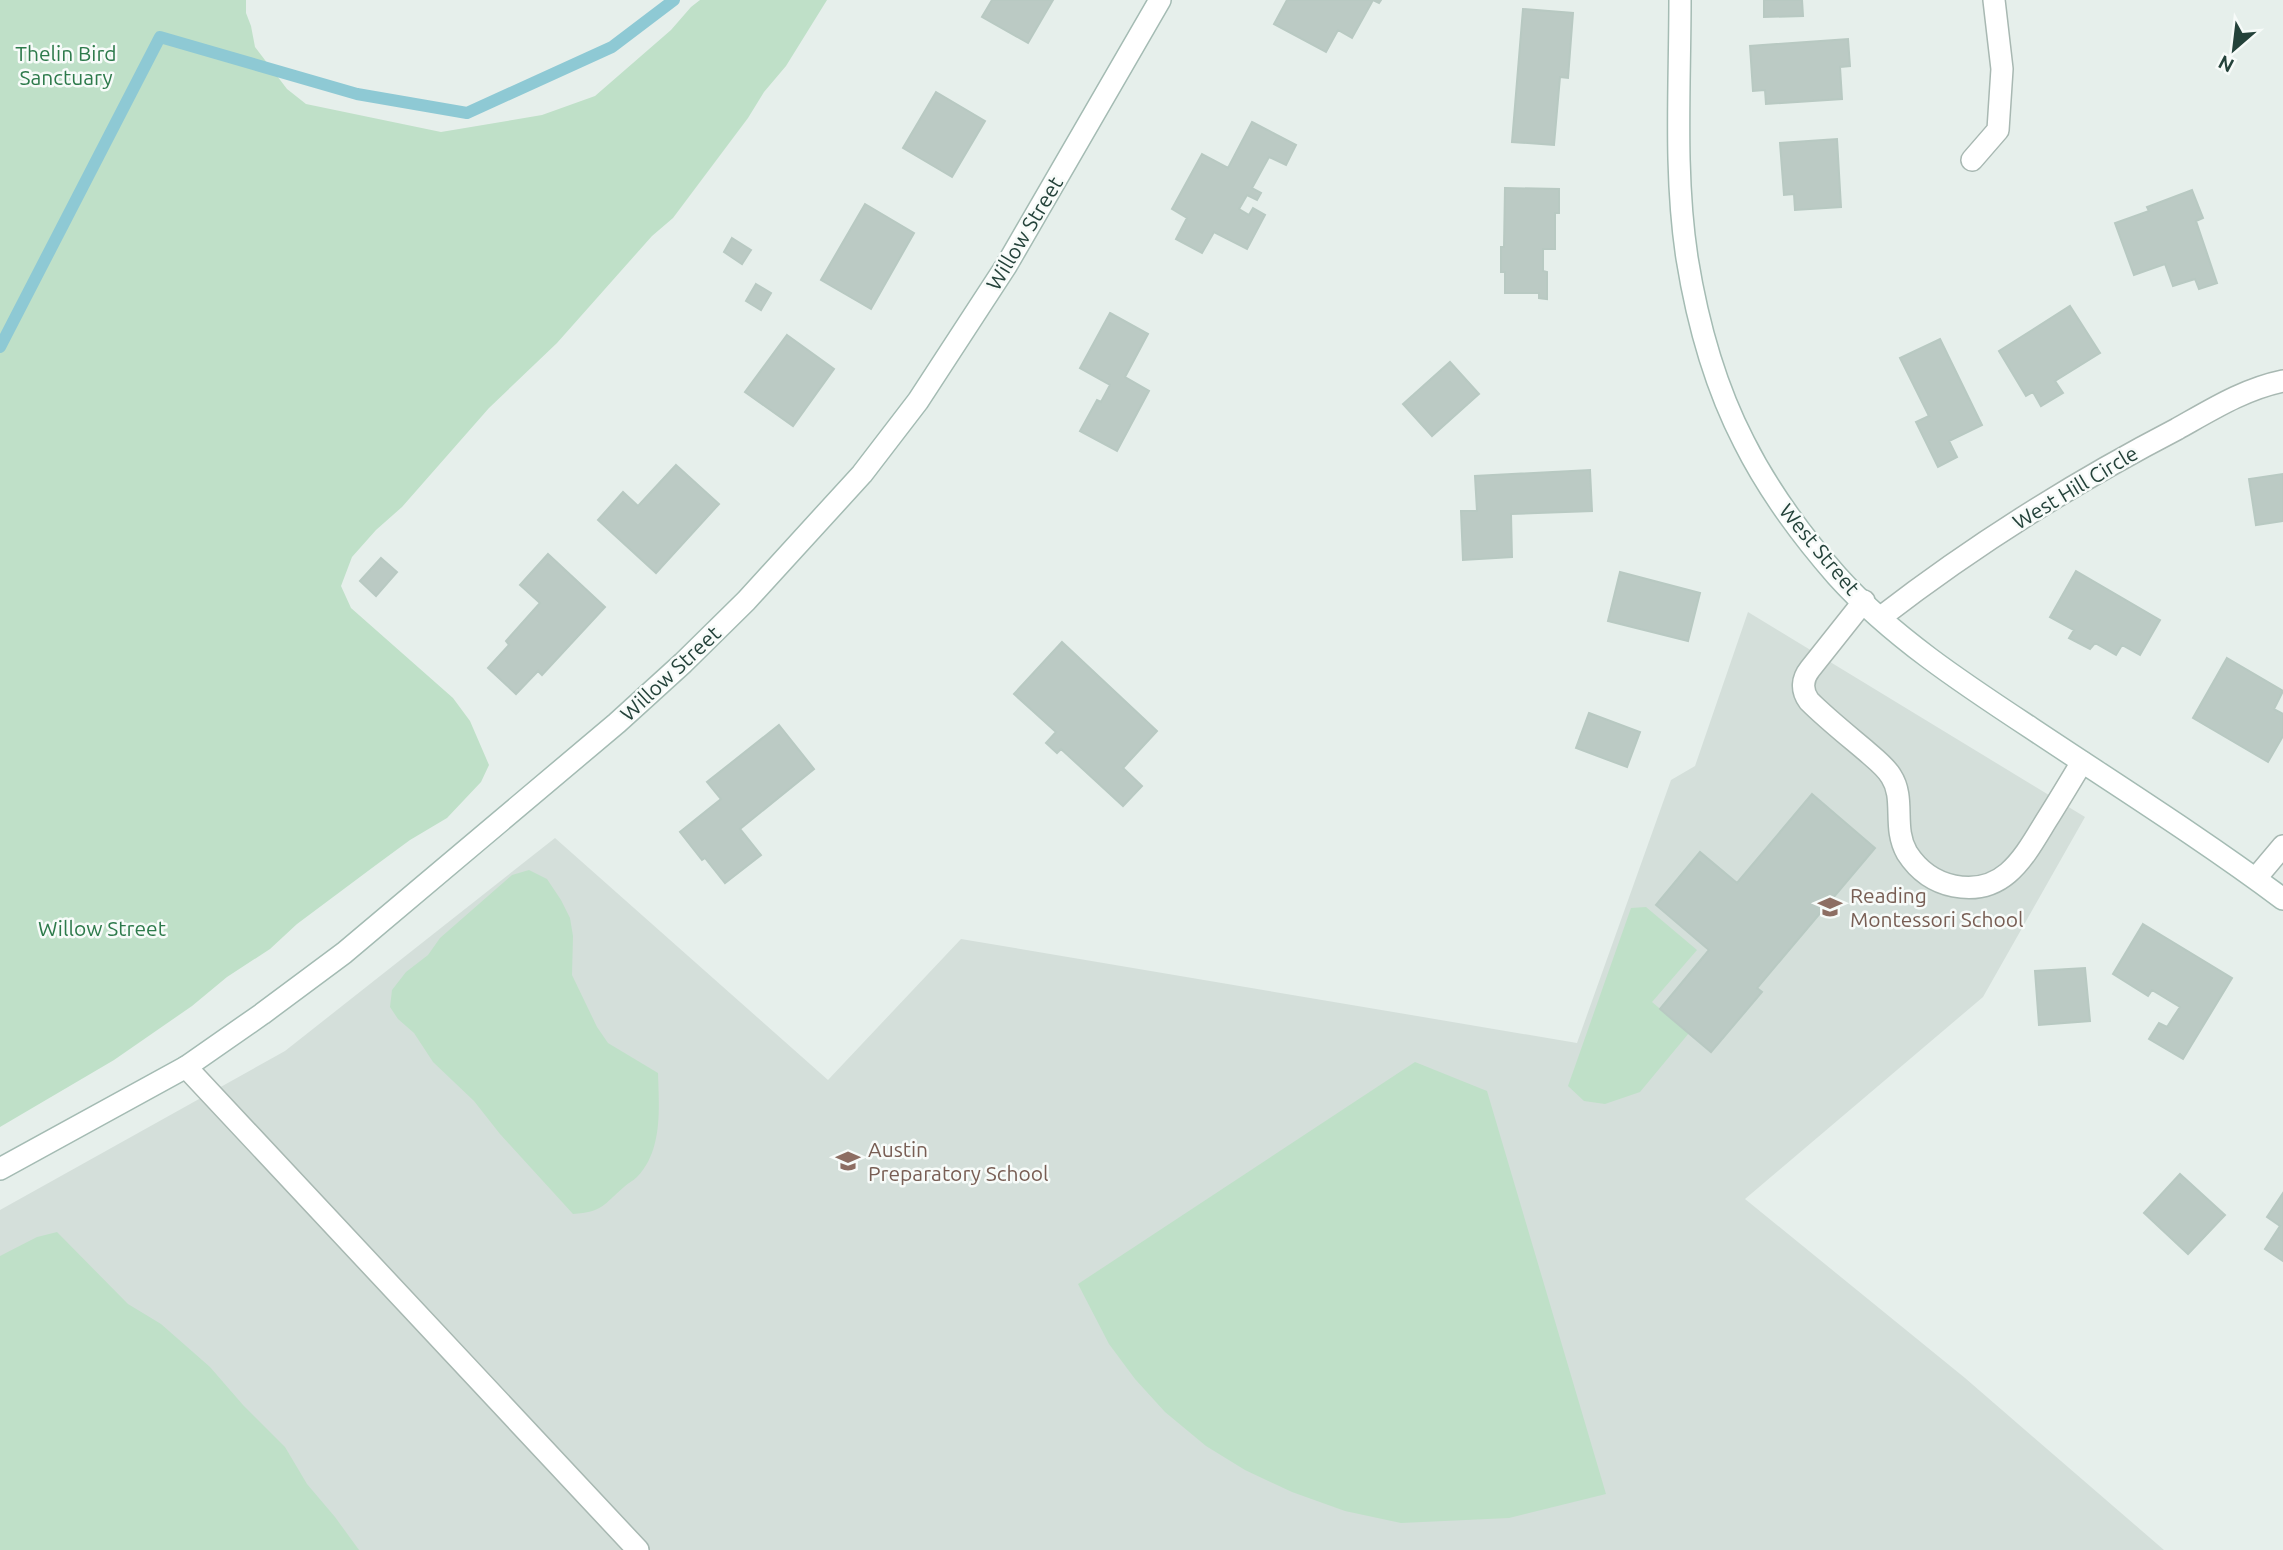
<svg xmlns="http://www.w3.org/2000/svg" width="2283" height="1550" font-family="Ubuntu,sans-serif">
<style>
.built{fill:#d4dfda}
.green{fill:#bfe0c8}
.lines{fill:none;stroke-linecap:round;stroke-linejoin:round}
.stream{stroke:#8ec9d4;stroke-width:12}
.building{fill:#bbcac4;stroke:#b8c9c2;stroke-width:2}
.service-casing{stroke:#a8b8b2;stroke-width:24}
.minor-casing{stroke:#a8b8b2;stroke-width:24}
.secondary-casing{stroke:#a4bbb3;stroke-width:24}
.service{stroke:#fff;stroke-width:21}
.minor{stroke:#fff;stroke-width:21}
.secondary{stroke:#fff;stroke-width:21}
.labels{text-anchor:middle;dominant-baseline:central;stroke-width:5;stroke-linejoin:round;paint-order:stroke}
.park-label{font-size:21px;fill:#2d7a4b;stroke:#f7fbf9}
.street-label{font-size:21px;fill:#24423a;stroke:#f7fbf9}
.education-label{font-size:21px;fill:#785e54;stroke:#f7fbf9;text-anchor:start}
</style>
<rect width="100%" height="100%" fill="#e6efeb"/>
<path class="built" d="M1748 612 2085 817 1983 997 1745 1199 1965 1378 2164 1550H0V1210L285 1051 555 838 828 1080 961 939 1577 1043 1671 780 1695 766Z"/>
<path class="green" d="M0 0H246V13L251 26 255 47 287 89 306 104 441 132 542 115 595 96 671 30 691 7 700 0H827L786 66 764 92 748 118 673 218 652 236 557 343 489 408 402 507 376 530 352 557 341 586 351 608 453 698 470 721 489 765 481 782 447 818 410 840 376 865 297 924 270 949 227 977 192 1006 114 1060 0 1127Z
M529 870 547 879 561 900 570 918 573 936 572 975 597 1027 608 1043 658 1073C659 1108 663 1150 637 1177 633 1181 628 1183 624 1187 603 1205 603 1212 573 1214L500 1134 474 1101 433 1062 414 1033 398 1019 390 1007 392 990 406 972 428 955 440 938 512 875Z
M1646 907 1697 950 1652 1002 1689 1033 1640 1092 1605 1104 1584 1101 1568 1086 1631 908Z
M1415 1062 1487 1091 1606 1494 1509 1518 1401 1523 1345 1511 1292 1492 1245 1470 1206 1446 1165 1412 1135 1379 1109 1344 1078 1284Z
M57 1232 128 1304 161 1324 210 1367 243 1405 285 1447 307 1484 335 1517 359 1550H0V1256L37 1237Z"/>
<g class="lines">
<path class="stream" d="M0 347 160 37 357 94 467 113 612 47 674 0"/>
</g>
<path class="building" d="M992 0H1053L1028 43 982 17Z
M1287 0H1381L1379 3 1373 0 1352 38 1338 30 1326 52 1274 24Z
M1764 0H1802L1803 16 1764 17Z
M1523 9 1573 13 1568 78 1560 77 1554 145 1512 142Z
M1848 39 1850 66 1840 67 1842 99 1766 104 1765 90 1753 91 1750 46Z
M936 92 985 121 952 177 903 148Z
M1252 122 1296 145 1286 165 1269 157 1252 188 1261 193 1257 200 1247 195 1239 209 1249 215 1253 208 1265 215 1247 249 1214 232 1202 253 1176 239 1187 218 1172 209 1202 154 1228 168Z
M1837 139 1841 207 1795 210 1794 194 1784 195 1780 143Z
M1505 188 1559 189V213H1555V249H1543V271L1547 272V299L1539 298V293H1505V272H1501V247H1504Z
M2192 190 2203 218 2196 221 2217 283 2199 289 2195 279 2173 286 2165 264 2134 275 2115 223 2149 211 2147 207Z
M865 204 914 233 871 309 821 280Z
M732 238 751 250 742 264 724 252Z
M756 284 771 293 761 310 746 301Z
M2070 306 2100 353 2055 381 2063 393 2041 406 2033 392 2026 396 1999 351Z
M1110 313 1148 334 1125 377 1149 391 1117 451 1080 431 1097 400 1101 402 1110 385 1080 368Z
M787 335 834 369 793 426 745 392Z
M1940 339 1982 425 1949 441 1957 457 1938 467 1916 422 1929 416 1900 358Z
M1450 362 1479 394 1432 436 1403 404Z
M676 465 719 504 656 573 598 520 623 492 638 506Z
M1590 470 1592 511 1511 514 1512 557 1463 560 1461 511H1477L1475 476Z
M2283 474V521L2256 525 2249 479Z
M548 554 605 607 542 675 538 671 516 694 488 668 509 645 506 641 540 603 520 585Z
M381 558 397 572 376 596 360 581Z
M2076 571 2160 620 2140 655 2122 645 2116 655 2095 643 2090 649 2069 638 2074 630 2050 617Z
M1620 572 1700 593 1688 641 1608 621Z
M1062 642 1157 731 1123 768 1142 786 1123 806 1061 749 1057 753 1046 743 1056 732 1014 694Z
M2227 658 2283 691 2274 709 2283 714V736L2268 762 2193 718Z
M1589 713 1640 732 1627 767 1576 748Z
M779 725 814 769 740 829 761 855 725 883 705 858 702 860 680 832 721 799 707 782Z
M1812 794 1875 848 1757 988 1762 992 1711 1052 1660 1009 1709 950 1656 905 1700 852 1737 883Z
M2143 924 2232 978 2183 1059 2149 1039 2159 1023 2167 1027 2180 1007 2152 990 2148 996 2113 974Z
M2085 968 2090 1021 2039 1025 2035 971Z
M2180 1174 2225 1215 2188 1254 2144 1213Z
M2283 1193V1261L2265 1249 2280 1226 2267 1217Z"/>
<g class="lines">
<g class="service-casing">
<path id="service" d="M1972 160 1998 130 2002 69 1994 0
M1864 601 1810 669C1802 679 1801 690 1809 701 1826 718 1846 734 1865 750 1874 758 1885 766 1891 776 1906 799 1892 827 1907 853 1918 870 1934 882 1954 886 2004 896 2024 857 2046 821 2058 802 2070 782 2082 762
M186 1067 638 1550"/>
</g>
<g class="minor-casing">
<path id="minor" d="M1881 617C1973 546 2073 483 2177 429 2211 410 2244 389 2283 381
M2256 878 2283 846"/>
</g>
<g class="secondary-casing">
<path id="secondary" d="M1680 0C1680 85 1674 173 1687 258 1697 320 1715 386 1744 442 1768 490 1802 536 1837 576 1891 636 1964 684 2031 728 2115 784 2201 838 2283 899
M0 1169 186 1067 262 1014 344 953 617 723 683 663 746 601 862 474 918 401 1006 266 1160 0"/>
</g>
<use href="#service" class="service"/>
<use href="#minor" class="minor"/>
<use href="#secondary" class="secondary"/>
</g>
<defs>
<g id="school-bare" transform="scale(1.89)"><path d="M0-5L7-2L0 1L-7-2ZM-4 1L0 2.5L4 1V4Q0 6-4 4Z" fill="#8d6e63" stroke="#f7fbf9" stroke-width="2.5" paint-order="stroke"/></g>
</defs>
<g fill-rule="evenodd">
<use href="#school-bare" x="1830" y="907"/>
<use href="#school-bare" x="848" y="1161"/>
</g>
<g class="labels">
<g class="park-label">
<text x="66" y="53">Thelin Bird<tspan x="66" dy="24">Sanctuary</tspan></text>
<text x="102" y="928">Willow Street</text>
</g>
<g class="street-label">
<text transform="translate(1024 233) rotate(-59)">Willow Street</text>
<text transform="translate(2075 487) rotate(-31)">West Hill Circle</text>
<text transform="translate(1820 549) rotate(50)">West Street</text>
<text transform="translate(670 673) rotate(-43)">Willow Street</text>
</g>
<g class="education-label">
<text x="1850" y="895">Reading<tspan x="1850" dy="24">Montessori School</tspan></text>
<text x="868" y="1149">Austin<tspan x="868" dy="24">Preparatory School</tspan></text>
</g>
</g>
<g transform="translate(2234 49) rotate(208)" stroke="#f7fbf9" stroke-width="5" paint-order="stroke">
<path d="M0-5L12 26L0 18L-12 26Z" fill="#24423a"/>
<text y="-10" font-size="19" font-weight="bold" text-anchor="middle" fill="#24423a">N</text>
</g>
</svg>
